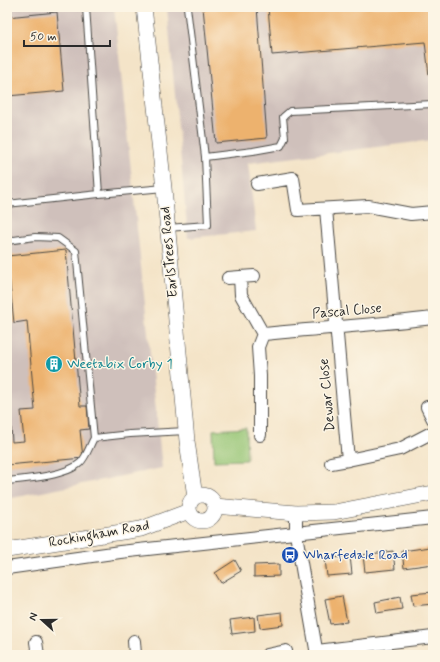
<svg xmlns="http://www.w3.org/2000/svg" width="440" height="662" font-family="Mynerve,sans-serif">
<style>
.industrial{fill:#cfc0bb}
.green{fill:#95c574;stroke:#607850}
.building{fill:#edb26e}
.lines{fill:none;stroke-linecap:round;stroke-linejoin:round}
.service-casing{stroke:#494743;stroke-width:8}
.minor-casing{stroke:#494743;stroke-width:14}
.tertiary-casing{stroke:#494743;stroke-width:16}
.service{stroke:#fff;stroke-width:6}
.minor{stroke:#fff;stroke-width:12}
.tertiary{stroke:#fff;stroke-width:15}
.labels{text-anchor:middle;dominant-baseline:central;stroke-width:3;stroke-linejoin:round;paint-order:stroke}
.street-label{font-size:14px;fill:#2b2b2b;stroke:#fcf5e5}
.culture-label{font-size:14px;fill:#0d838f;stroke:#fcf5e5;text-anchor:start}
.transit-label{font-size:14px;fill:#164399;stroke:#fcf5e5;text-anchor:start}
</style>
<rect width="100%" height="100%" fill="#fcf5e5"/>
<filter id="ink" filterUnits="userSpaceOnUse"><feTurbulence type="fractalNoise" baseFrequency=".025" numOctaves="2"/><feDisplacementMap in="SourceGraphic" scale="8" xChannelSelector="R" yChannelSelector="G"/><feConvolveMatrix kernelMatrix="1 2 1 2 8 2 1 2 1" color-interpolation-filters="sRGB"/></filter>
<filter id="wash" filterUnits="userSpaceOnUse"><feTurbulence type="fractalNoise" baseFrequency=".012" numOctaves="4" result="noise"/><feDisplacementMap in="SourceGraphic" scale="16" xChannelSelector="R" yChannelSelector="G"/><feGaussianBlur stdDeviation="0.9" result="paint"/><feColorMatrix in="noise" values="0 0 0 0 0 0 0 0 0 0 0 0 0 0 0 0 0 1.4 0 .05"/><feComposite in="paint" operator="in"/></filter>
<g filter="url(#wash)">
<rect width="100%" height="100%" fill="#f4e4c8"/>
<path class="industrial" d="M7 7H114L162 468 7 499Z
M167 7H433V140L248 163 256 231 188 238Z"/>
<path class="green" d="M246 428 247 460 214 461 213 430Z"/>
<g id="blocks">
<path class="building" d="M203 7H257L267 138 216 143Z
M268 7H433V74L429 75 425 42 272 55Z
M57 12 64 91 7 96V17Z
M66 250 80 406H87L89 429 80 430 83 458 7 465V425H11L12 442 24 441 21 411 35 410 27 321 14 323 7 256Z
M431 547 433 564 404 568 402 551Z
M393 551 395 569 365 572 363 555Z
M350 556 352 574 327 576 325 559Z
M235 560 241 571 221 583 215 573Z
M279 564V576L254 577V565Z
M433 592V604L413 606 411 594Z
M342 596 347 622 330 624 325 599Z
M400 597 402 609 377 613 375 602Z
M282 612 283 625 260 628 258 615Z
M254 617 255 631 232 634 230 620Z"/>
</g>
</g>
<g filter="url(#ink)">
<use href="#blocks" fill-opacity="0" stroke="#494743" stroke-width="1"/>
<g class="lines">
<g class="service-casing">
<path id="service" d="M86 7 99 194 164 188
M187 7 205 157
M7 204 99 194
M167 228 208 225 205 157 253 151 281 146 285 138 283 117 290 111 433 104
M7 241 35 237 58 238 76 251 94 438
M7 481C26 479 66 476 80 463 86 458 90 445 94 438L130 434 186 431"/>
</g>
<g class="minor-casing">
<path id="minor" d="M257 184 293 178 298 210 368 206 411 214 433 212
M326 209 348 460 400 449 433 432
M240 277 254 276
M228 278 240 277 241 295 263 334
M427 407 433 419
M260 435V376L258 347 263 334C320 328 376 325 433 318
M331 463 348 460
M296 513V534L317 655
M7 568 120 552 433 518
M134 641 135 655
M36 642 38 655
M317 651 433 637
M267 655 286 651"/>
</g>
<g class="tertiary-casing">
<path id="tertiary" d="M144 7 164 188 187 441 195 497
M189 508a13 13 0 1 1 26 0a13 13 0 1 1-26 0Z
M215 506 296 513 334 512 433 493
M7 550 141 529 189 511"/>
</g>
<use href="#service" class="service"/>
<use href="#minor" class="minor"/>
<use href="#tertiary" class="tertiary"/>
</g>
</g>
<defs>
<g id="building-disc" transform="scale(0.9)"><circle r="9.5" fill="#0f9aa8" stroke="#fcf5e5"/><path d="M-4-6H4V6H1V3H-1V6H-4ZM-2.5-4.3h1.7v1.8h-1.7ZM.8-4.3h1.7v1.8H.8ZM-2.5-1h1.7V.8h-1.7ZM.8-1h1.7V.8H.8Z" fill="#fff"/></g>
<g id="bus-disc" transform="scale(0.9)"><circle r="9.5" fill="#1a4fb4" stroke="#fcf5e5"/><path d="M-5-6H5V4H4V6H2V4H-2V6H-4V4H-5ZM-3.5-4V0h7V-4ZM-3.5 1.2v1.5H-2V1.2ZM2 1.2v1.5H3.5V1.2Z" fill="#fff"/></g>
</defs>
<g fill-rule="evenodd">
<use href="#building-disc" x="54" y="364"/>
<use href="#bus-disc" x="290" y="555"/>
</g>
<g class="labels">
<g class="street-label">
<text transform="translate(169 252) rotate(-95)">EarlsTrees Road</text>
<text transform="translate(347 311) rotate(-5)">Pascal Close</text>
<text transform="translate(327 395) rotate(-95)">Dewar Close</text>
<text transform="translate(99 534) rotate(-10)">Rockingham Road</text>
</g>
<g class="culture-label">
<text x="67" y="364">Weetabix Corby 1</text>
</g>
<g class="transit-label">
<text x="303" y="555">Wharfedale Road</text>
</g>
</g>
<rect width="440" height="662" fill="none" stroke="#fcf5e5" stroke-width="24"/>
<g transform="translate(42 620) rotate(291)" stroke="#fcf5e5" stroke-width="3" paint-order="stroke">
<path d="M0-3L7 15L0 10L-7 15Z" fill="#2b2b2b"/>
<text y="-6" font-size="11" font-weight="bold" text-anchor="middle" fill="#2b2b2b">N</text>
</g>
<path d="M24 40v6h86v-6" fill="none" stroke="#2b2b2b" stroke-width="2"/>
<text x="30" y="40" font-size="12" fill="#2b2b2b" stroke="#fcf5e5" stroke-width="3" paint-order="stroke">50 m</text>
</svg>
